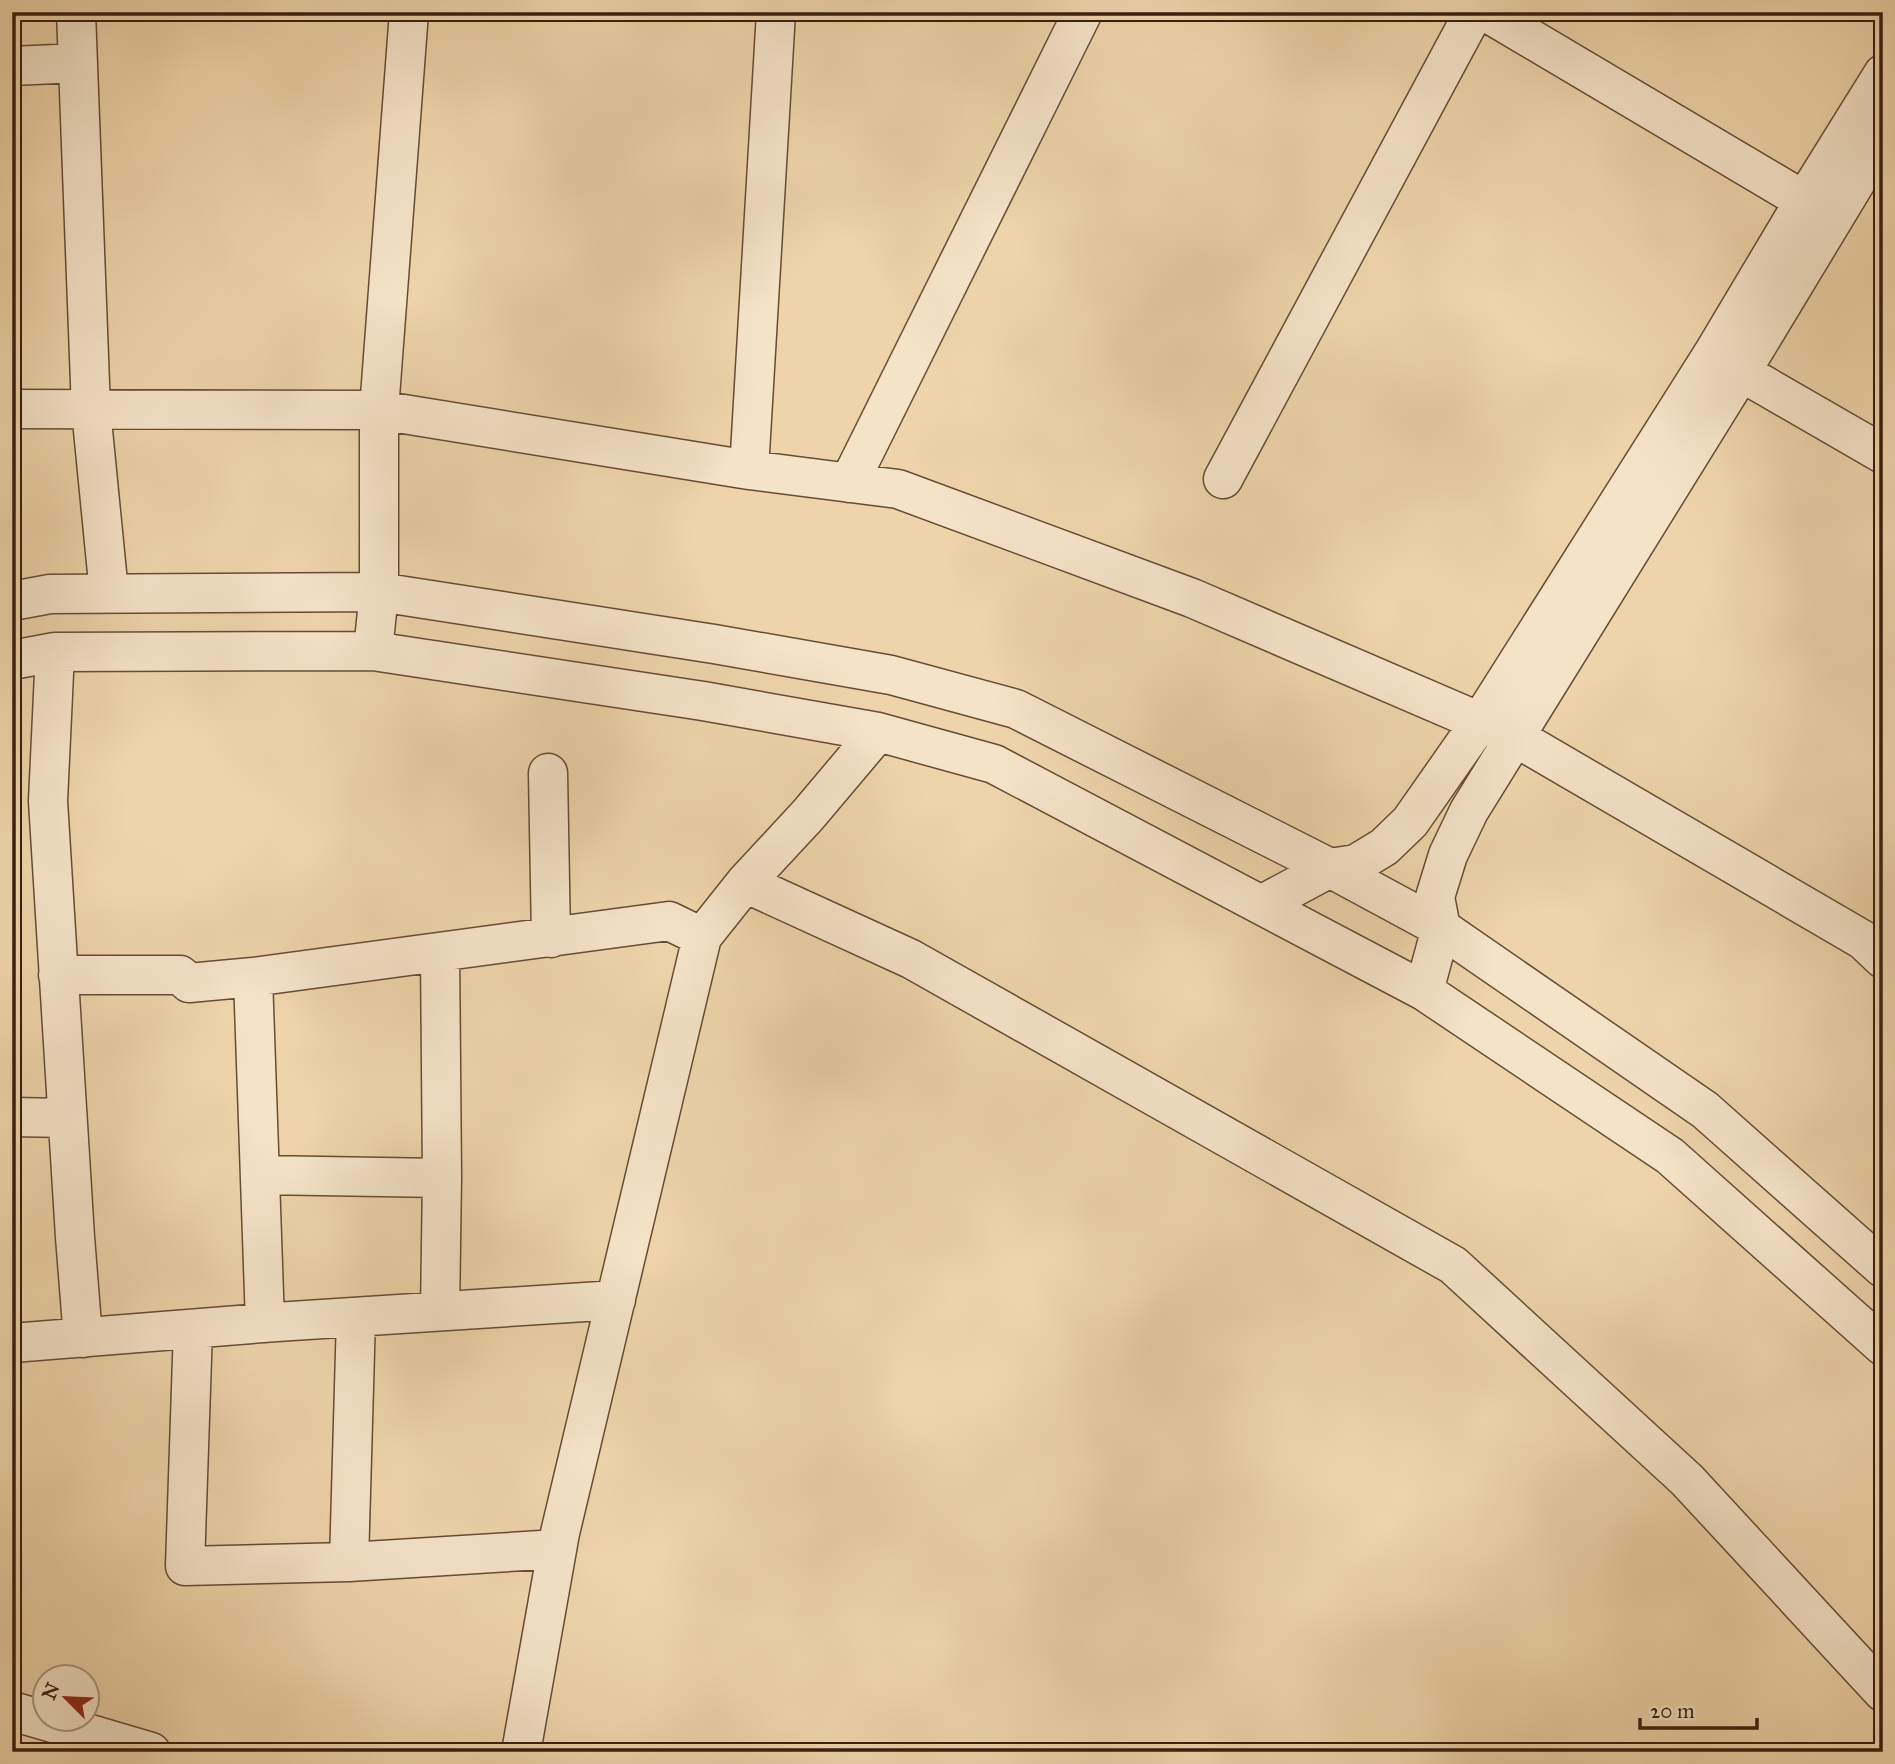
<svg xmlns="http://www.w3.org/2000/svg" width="1895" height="1764" font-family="'IM FELL Great Primer',serif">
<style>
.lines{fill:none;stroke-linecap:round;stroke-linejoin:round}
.minor-casing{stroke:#664c35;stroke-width:41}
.minor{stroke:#f5e3c8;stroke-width:38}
</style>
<rect width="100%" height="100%" fill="#efd4ab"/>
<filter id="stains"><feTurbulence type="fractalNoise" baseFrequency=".00286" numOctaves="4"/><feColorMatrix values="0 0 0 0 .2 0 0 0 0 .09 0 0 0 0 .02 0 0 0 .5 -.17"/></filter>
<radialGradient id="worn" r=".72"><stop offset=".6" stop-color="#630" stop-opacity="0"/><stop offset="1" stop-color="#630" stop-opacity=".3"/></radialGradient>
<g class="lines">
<g class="minor-casing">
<path id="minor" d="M76 12 91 410 109 593
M1486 12 1825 213
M12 66 78 63
M1741 372 1883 454
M12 409 379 410 749 470 898 489 1192 598 1515 737 1863 940 1883 959
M749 470 776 12
M1223 479 1474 12
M849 483 1083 12
M12 601 50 594 379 592 714 644 891 675 1016 709 1330 868 1441 928 1705 1110 1883 1268
M373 651 379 592V410L409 12
M55 652 48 801 75 1237 83 1338
M12 660 55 652 373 651 703 701 878 732 994 764 1424 991 1670 1156 1883 1346
M548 773 551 938
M745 883 911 959 1453 1265 1687 1480 1883 1692
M1261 905 1330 868 1356 864 1384 847 1410 822 1480 722 1714 352 1804 201 1883 74
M440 953 442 1178 440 1311
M58 975H180L189 983 253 977 669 921 702 937
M253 977 265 1323
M1424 991 1441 928 1435 897 1448 855 1469 811 1741 372 1883 137
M12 1117 67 1118
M260 1175 442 1178
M193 1329 185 1566 349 1562 557 1549
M12 1343 276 1322 616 1300
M349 1562 356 1317
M12 1711 151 1752
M521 1752 560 1533 702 937 745 883 808 815 878 732"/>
</g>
<use href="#minor" class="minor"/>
</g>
<rect width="1895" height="1764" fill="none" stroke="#efd4ab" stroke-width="42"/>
<rect x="14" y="14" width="1867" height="1736" fill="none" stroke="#391f0e" stroke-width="3.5"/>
<rect x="21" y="21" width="1853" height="1722" fill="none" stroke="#391f0e" stroke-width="2"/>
<g transform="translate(66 1698) rotate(294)"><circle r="33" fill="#f5e3c8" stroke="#aa957e" stroke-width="2"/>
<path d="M0-5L12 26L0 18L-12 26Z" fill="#8f2418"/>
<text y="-10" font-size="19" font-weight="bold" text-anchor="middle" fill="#391f0e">N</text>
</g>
<path d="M1640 1718v10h117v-10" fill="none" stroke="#391f0e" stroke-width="3.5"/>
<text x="1650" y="1718" font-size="21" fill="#391f0e" stroke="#f5e3c8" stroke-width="5" paint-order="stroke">20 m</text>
<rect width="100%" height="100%" filter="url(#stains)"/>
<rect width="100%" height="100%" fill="url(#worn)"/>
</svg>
